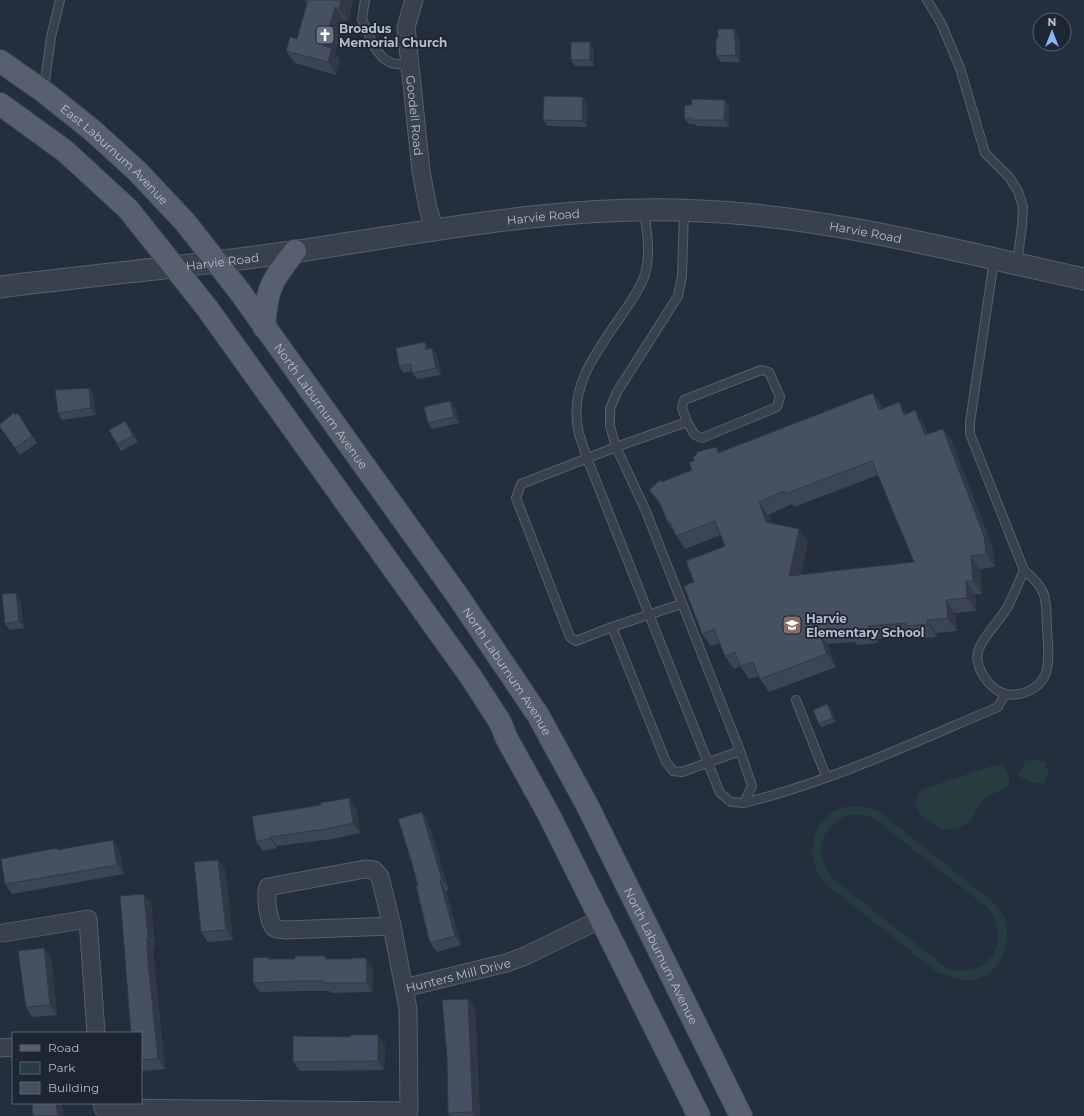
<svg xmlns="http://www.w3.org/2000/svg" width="1084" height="1116" font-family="Montserrat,sans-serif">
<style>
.green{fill:#263c3f;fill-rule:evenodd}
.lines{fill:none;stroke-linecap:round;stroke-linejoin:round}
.service-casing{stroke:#565f6c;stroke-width:10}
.minor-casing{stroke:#565f6c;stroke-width:19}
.tertiary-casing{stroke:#565f6c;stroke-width:23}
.primary-casing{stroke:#414a57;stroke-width:24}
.service{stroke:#38414e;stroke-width:8}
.minor{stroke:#38414e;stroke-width:17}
.tertiary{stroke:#38414e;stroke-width:21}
.primary{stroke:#56606e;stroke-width:22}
.wall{fill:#3b4654;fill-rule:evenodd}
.shaded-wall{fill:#303945}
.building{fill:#455162;stroke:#303945;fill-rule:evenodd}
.labels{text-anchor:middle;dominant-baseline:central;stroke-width:3.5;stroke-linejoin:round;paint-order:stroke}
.poi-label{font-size:12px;font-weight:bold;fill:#b4bcc9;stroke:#1d2633;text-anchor:start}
.street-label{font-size:12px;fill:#b4bcc9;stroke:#1d2633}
</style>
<rect width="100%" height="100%" fill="#242f3e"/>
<path class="green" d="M1026 759 1031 761 1033 759 1046 764 1045 767 1049 771 1044 783C1037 784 1024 781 1019 775Z
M998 764 1004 766 1009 776V784C1003 792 990 793 983 800 977 807 975 817 968 823 964 826 949 830 944 829 927 825 903 803 923 789Z
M860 806 877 810 993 902C997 908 1004 914 1005 920 1012 945 999 979 969 980 958 980 947 976 937 972L826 884C821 876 814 868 813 859 809 840 820 818 838 809 845 806 853 806 860 806ZM848 814 871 816 989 909C1012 944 989 978 948 969L833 879C812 850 819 831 848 814Z"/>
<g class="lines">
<g class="service-casing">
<path id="service" d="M365 0 362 19 374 47 383 58 391 63 410 66
M927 0 941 23 960 68 985 153 1009 177 1018 191 1023 207 1022 225 1017 264
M44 88 51 37 60 0
M644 211C647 232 651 253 645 274 641 288 631 301 623 313 599 349 569 384 578 429 580 439 584 448 587 458L720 793 731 802 744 803 752 786 740 751 645 509 616 447 610 426V409L617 392 678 296 682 276 684 211
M994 260 970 422V434L1024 570C1048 590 1046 598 1047 628 1048 642 1050 659 1046 673 1040 689 1021 697 1006 694 990 691 972 665 979 649 983 637 998 622 1005 611 1013 599 1018 583 1024 570
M687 422 695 435 702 438 777 407 780 397 769 372 761 370 684 400 682 408 687 422 616 447 521 484 516 498 570 637 576 641 612 627 666 762 673 771 682 772 740 751
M612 627 681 604
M796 700 826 776
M744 803C832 781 915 742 998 707L1005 694"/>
</g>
<g class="minor-casing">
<g id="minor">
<path id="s1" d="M414 0 406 27 421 171 428 208 435 231"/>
<path d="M365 869 374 870 380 877 392 926 285 930C282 929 277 930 275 928 268 925 265 893 268 887Z"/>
<path d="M392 926 404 988"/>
<path d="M3 933 88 919 96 1033"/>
<path d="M0 1048 13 1047"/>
<path id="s2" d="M102 1103 103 1108 409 1111 408 1009 404 988 506 963 525 956 601 919"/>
</g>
</g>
<g class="tertiary-casing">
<g id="tertiary">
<path id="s3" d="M0 287C102 274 204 265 306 250 436 230 568 204 700 211 827 216 960 252 1084 279"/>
</g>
</g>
<g class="primary-casing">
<g id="primary">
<path id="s4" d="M0 61 43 91 92 130 137 171 185 222 240 292 457 595 538 715 586 803 741 1116"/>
<path d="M0 104 65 151 128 209 207 308 471 677 500 722 507 739 548 813 699 1116"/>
<path d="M264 327C267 288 271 281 295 251"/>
</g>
</g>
<use href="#service" class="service"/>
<use href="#minor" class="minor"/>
<use href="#tertiary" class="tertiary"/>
<use href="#primary" class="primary"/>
</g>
<path class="wall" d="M302 0H353L348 21 344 20 335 53 340 61 336 75 295 63 286 51 297 39 307 5 304 0Z
M739 36 740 62H721L716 56 718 38Z
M594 48V66H575L571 60Z
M725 100 729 106V127L696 126 695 124H689L684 118 691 105Z
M587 104V127L548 126 543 120Z
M432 348 437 355 441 375 417 379 412 373V371L403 373 399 366 429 349Z
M89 388 93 394 96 415 62 420 58 413Z
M450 401 455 407 459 423 432 429 428 423Z
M899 402 907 414 924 423 928 434 943 429 952 441 993 549 995 567 980 569 982 594H975L976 611 955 613 957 631 936 633 937 637 915 639 913 636 878 639V643L857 645 855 642 827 644 836 667 769 692 760 679 759 676 749 679 740 666 734 669 725 656 720 643 711 646 702 634 694 582 725 546 720 535 685 549 668 523 661 506 649 490 662 482 692 470 716 447 720 453 882 406 883 408ZM878 475 914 562 801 574 808 541 771 523 768 515 792 504 794 507Z
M15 415 22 420 37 443 20 455 0 427Z
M130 428 138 442 121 451 117 444Z
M16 593 20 600 24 628 10 630 5 624Z
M827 704 830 707 836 722 821 727 819 724Z
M349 798 356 808 360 833 333 839 277 846V848L263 851 256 841 321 805Z
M422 812 428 822 449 890 446 891 461 945 437 952 430 943 418 886Z
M113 840 119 850 124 874 12 894 5 884 58 850Z
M218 860 225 869 233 940 208 942 201 932Z
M151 903 155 946H154V961L165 1069 141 1071V1033H131Z
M325 956 327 959 373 967V992L331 993 329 991H303L260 992 253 983 268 957 269 959H295Z
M51 958 57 1015 32 1017 26 1007Z
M468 999 475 1008 480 1116H450L448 1113Z
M385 1045 384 1070 300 1071 293 1062Z"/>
<path class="shaded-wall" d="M341 0H353L348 21 339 9Z
M335 7 344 20 335 53 340 61 336 75 328 62 324 46Z
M734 29 739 36 740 62 736 55Z
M590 42 594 48V66L590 60Z
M583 97 587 104V127L582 121Z
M725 100 729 106V127L724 120Z
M425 342 429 348 431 356 426 350Z
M432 348 437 355 441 375 436 368Z
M89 388 93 394 96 415 91 408Z
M873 393 882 406 888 422 879 410Z
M450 401 455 407 459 423 454 417Z
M899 402 908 415H904Z
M915 410 924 423 933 448 925 435Z
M125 421 130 428 138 442 133 436Z
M943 429 952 441 993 549 995 567 986 554Z
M759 502 768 515 775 535 766 522Z
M799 529 808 541 798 588 789 576Z
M971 556 980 569 982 594 973 581Z
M966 581 975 594 976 611 967 598Z
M16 593 20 600 24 628 19 621Z
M946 600 955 613 957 631 948 618Z
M927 620 936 633 937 637 928 624Z
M869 626 878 639V643L870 630Z
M818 631 827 644 836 667 827 654Z
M827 704 830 707 836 722 833 718Z
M349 798 356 808 360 833 353 823Z
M422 812 428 822 449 890 442 880Z
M270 837 277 846V848L270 839Z
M113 840 119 850 124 874 117 865Z
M218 860 225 869 233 940 226 930Z
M440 881 446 891 461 945 455 936Z
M144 894 151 903 155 946 148 936Z
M147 937 154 946V961L165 1069 158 1059 147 951Z
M44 948 51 958 57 1015 50 1005Z
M366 958 373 967V992L367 983Z
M468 999 475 1008 480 1116H476L473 1112Z
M378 1035 385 1045 384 1070 378 1061Z
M56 1103H62L64 1116H58Z"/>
<path class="building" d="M306 0H341L339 9 335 7 324 46 332 48 328 62 286 51 290 37 297 39 308 0Z
M718 29H734L736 55 716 56V38H718Z
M571 42H590V60H571Z
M544 96 583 97 582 121 543 120Z
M692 99 725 100 724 120H691V118H684L685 105H691Z
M425 342 426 350 432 348 436 368 412 373 411 364 399 366 396 348Z
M89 388 91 408 58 413 55 390Z
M873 393 879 410 899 402 904 415 915 410 925 435 943 429 984 536 986 554 971 556 973 581H966L967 598 946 600 948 618 927 620 928 624 906 626V623L869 626 870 630 848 632V629L818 631 827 654 760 679 753 662 740 666 735 652 725 656 714 629 702 634 684 586 694 582 686 561 725 546 715 521 676 536 670 522 668 523 659 501 649 490 660 480 662 482 692 470 689 462 694 461 693 457 697 454V452L716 447 718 453ZM872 461 914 562 789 576 799 529 766 522 759 502 784 491 785 494Z
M450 401 454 417 428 423 424 407Z
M14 413 15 415 18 413 32 436 15 448 0 427V424Z
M125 421 133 436 117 444 109 430Z
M16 593 19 621 5 624 2 594Z
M827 704 833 718 819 724 813 710Z
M349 798 353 823 326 829 270 837V839L256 841 252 816 321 805 320 803Z
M422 812 442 880 440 881 455 936 430 943 416 886H418L411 860 398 819Z
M113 840 117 865 5 884 1 859 57 848V850Z
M218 860 226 930 201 932 194 862Z
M144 894 148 936 147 937V951L158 1059 141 1060V1033H131L120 896Z
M44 948 50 1005 26 1007 18 951Z
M295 956H325V959H352V958H366L367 983H324V981H297L253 983V958L268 957V959H295Z
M468 999 473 1112 448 1113 447 1057 442 1000Z
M350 1035H378V1061L293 1062V1036L350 1037Z
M32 1103H56L58 1116H33Z"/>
<defs>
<g id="church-square" transform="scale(1)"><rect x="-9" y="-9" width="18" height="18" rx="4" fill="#6b7280" stroke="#1d2633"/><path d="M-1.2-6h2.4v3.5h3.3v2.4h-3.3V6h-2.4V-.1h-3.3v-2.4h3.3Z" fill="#fff"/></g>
<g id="school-square" transform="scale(1)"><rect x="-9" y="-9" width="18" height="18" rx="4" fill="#8d6e63" stroke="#1d2633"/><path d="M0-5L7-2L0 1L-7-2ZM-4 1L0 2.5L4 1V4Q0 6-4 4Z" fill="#fff"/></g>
</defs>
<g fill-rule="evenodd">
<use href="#church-square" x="325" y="35"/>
<use href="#school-square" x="792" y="625"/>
</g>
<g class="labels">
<g class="poi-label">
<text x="339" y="28">Broadus<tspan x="339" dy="14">Memorial Church</tspan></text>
<text x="806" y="618">Harvie<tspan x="806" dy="14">Elementary School</tspan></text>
</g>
<g class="street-label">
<text stroke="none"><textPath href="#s1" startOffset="117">Goodell Road</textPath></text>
<text stroke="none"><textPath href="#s4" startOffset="148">East Laburnum Avenue</textPath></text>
<text stroke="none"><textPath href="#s3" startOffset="548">Harvie Road</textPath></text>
<text stroke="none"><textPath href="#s3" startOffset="872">Harvie Road</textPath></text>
<text stroke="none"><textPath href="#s3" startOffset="224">Harvie Road</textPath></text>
<text stroke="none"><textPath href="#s4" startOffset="475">North Laburnum Avenue</textPath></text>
<text stroke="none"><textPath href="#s4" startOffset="799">North Laburnum Avenue</textPath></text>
<text stroke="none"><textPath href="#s4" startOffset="1123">North Laburnum Avenue</textPath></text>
<text stroke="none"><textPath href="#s2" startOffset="490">Hunters Mill Drive</textPath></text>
</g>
</g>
<rect x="12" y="1032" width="130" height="72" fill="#1d2633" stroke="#59626f"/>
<rect x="20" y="1045" width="20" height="6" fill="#56606e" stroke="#59626f"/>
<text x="48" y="1052" font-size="12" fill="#b4bcc9">Road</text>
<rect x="20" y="1062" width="20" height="12" fill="#263c3f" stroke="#59626f"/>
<text x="48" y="1072" font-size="12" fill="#b4bcc9">Park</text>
<rect x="20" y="1082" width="20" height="12" fill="#455162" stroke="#59626f"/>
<text x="48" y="1092" font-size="12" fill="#b4bcc9">Building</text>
<g transform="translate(1052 32)"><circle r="19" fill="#1d2633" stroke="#59626f"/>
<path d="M0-3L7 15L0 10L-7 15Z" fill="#8ab4f8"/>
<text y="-6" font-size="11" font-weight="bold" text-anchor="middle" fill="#b4bcc9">N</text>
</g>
</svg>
